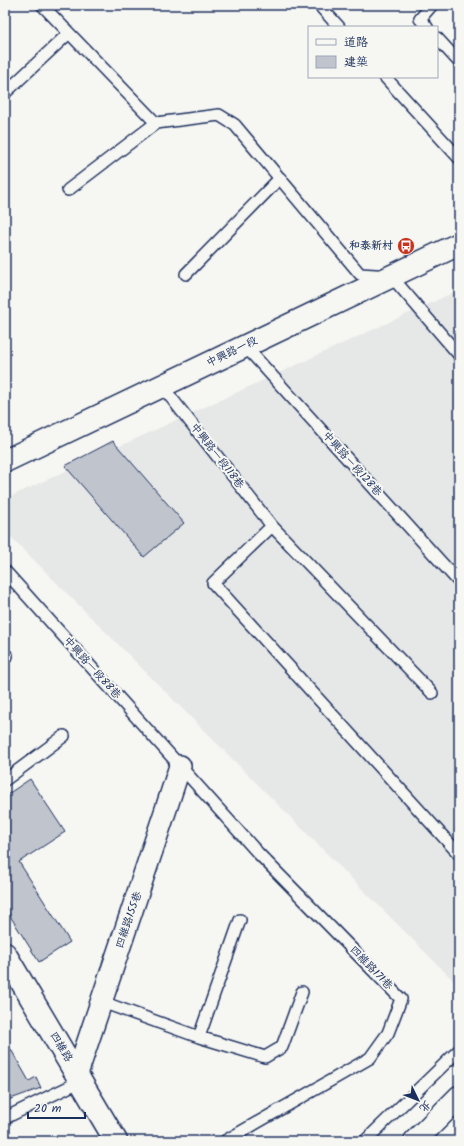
<svg xmlns="http://www.w3.org/2000/svg" width="464" height="1146" font-family="Kalam,'LXGW WenKai TC',sans-serif">
<style>
.built{fill:#e6e7e7}
.building{fill:#c0c4cd;stroke:#1b2f5e}
.lines{fill:none;stroke-linecap:round;stroke-linejoin:round}
.service-casing{stroke:#1b2f5e;stroke-width:14}
.minor-casing{stroke:#1b2f5e;stroke-width:24}
.tertiary-casing{stroke:#1b2f5e;stroke-width:25}
.secondary-casing{stroke:#1b2f5e;stroke-width:25}
.motorway-casing{stroke:#1b2f5e;stroke-width:25}
.service{stroke:#f6f6f2;stroke-width:11}
.minor{stroke:#f6f6f2;stroke-width:21}
.tertiary{stroke:#f6f6f2;stroke-width:22}
.secondary{stroke:#f6f6f2;stroke-width:22}
.motorway{stroke:#f6f6f2;stroke-width:22}
.labels{text-anchor:middle;dominant-baseline:central;stroke-width:4;stroke-linejoin:round;paint-order:stroke}
.poi-label{font-size:11px;font-weight:bold;fill:#1b2f5e;stroke:#f6f6f2;text-anchor:end}
.street-label{font-size:11px;fill:#1b2f5e;stroke:#f6f6f2}
</style>
<rect width="100%" height="100%" fill="#f6f6f2"/>
<filter id="ink" filterUnits="userSpaceOnUse"><feTurbulence type="fractalNoise" baseFrequency=".025" numOctaves="2"/><feDisplacementMap in="SourceGraphic" scale="8" xChannelSelector="R" yChannelSelector="G"/><feConvolveMatrix kernelMatrix="1 2 1 2 8 2 1 2 1" color-interpolation-filters="sRGB"/></filter>
<g filter="url(#ink)">
<path class="built" d="M459 290V986L5 531V499Z"/>
<path class="building" d="M113 441 184 523 144 557 65 466Z
M30 779 65 832 19 862 70 942 39 962 5 908V796Z
M5 1039 29 1081 36 1077 41 1088 5 1101Z"/>
<g class="lines">
<g class="service-casing">
<path id="service" d="M42 5 156 123 219 115 235 125 360 274 391 276 459 355
M319 5 339 27
M427 27 420 19 432 5
M437 38 459 62
M385 77 459 158
M5 93 69 33
M68 190 156 123
M186 274 280 178
M245 346 459 582
M162 386 272 526 432 693
M272 526 213 583 459 854
M5 571 258 853 401 999 388 1033 370 1058 225 1141
M5 657 7 656
M5 780 64 736
M102 1002 199 1037 265 1057 282 1047 302 992
M199 1037 240 920
M5 1118 81 1081
M365 1141 459 1050"/>
</g>
<g class="minor-casing">
<path id="minor" d="M77 1074 166 809 180 766"/>
</g>
<g class="tertiary-casing">
<path id="tertiary" d="M5 461 459 244"/>
</g>
<g class="secondary-casing">
<path id="secondary" d="M5 954 116 1141"/>
</g>
<g class="motorway-casing">
<path id="motorway" d="M415 1141 459 1097"/>
</g>
<use href="#service" class="service"/>
<use href="#minor" class="minor"/>
<use href="#tertiary" class="tertiary"/>
<use href="#secondary" class="secondary"/>
<use href="#motorway" class="motorway"/>
</g>
</g>
<defs>
<g id="bus-disc" transform="scale(0.9)"><circle r="9.5" fill="#c8321e" stroke="#f6f6f2"/><path d="M-5-6H5V4H4V6H2V4H-2V6H-4V4H-5ZM-3.5-4V0h7V-4ZM-3.5 1.2v1.5H-2V1.2ZM2 1.2v1.5H3.5V1.2Z" fill="#fff"/></g>
</defs>
<g fill-rule="evenodd">
<use href="#bus-disc" x="406" y="246"/>
</g>
<g class="labels">
<g class="poi-label">
<text x="393" y="246">和泰新村</text>
</g>
<g class="street-label">
<text transform="translate(232 352) rotate(-26)">中興路一段</text>
<text transform="translate(217 456) rotate(52)">中興路一段118巷</text>
<text transform="translate(352 464) rotate(48)">中興路ㄧ段128巷</text>
<text transform="translate(92 668) rotate(48)">中興路一段88巷</text>
<text transform="translate(129 920) rotate(-71)">四維路155巷</text>
<text transform="translate(371 968) rotate(46)">四維路171巷</text>
<text transform="translate(61 1047) rotate(59)">四維路</text>
</g>
</g>
<rect width="464" height="1146" fill="none" stroke="#f6f6f2" stroke-width="20"/>
<rect x="10" y="10" width="444" height="1126" fill="none" stroke="#1b2f5e" stroke-width="1.5" filter="url(#ink)"/>
<rect x="308" y="26" width="130" height="52" fill="#f6f6f2" stroke="#9ea6b7"/>
<rect x="316" y="39" width="20" height="6" fill="#f6f6f2" stroke="#9ea6b7"/>
<text x="344" y="46" font-size="12" fill="#1b2f5e">道路</text>
<rect x="316" y="56" width="20" height="12" fill="#c0c4cd" stroke="#9ea6b7"/>
<text x="344" y="66" font-size="12" fill="#1b2f5e">建築</text>
<g transform="translate(418 1100) rotate(133)" stroke="#f6f6f2" stroke-width="3" paint-order="stroke">
<path d="M0-3L7 15L0 10L-7 15Z" fill="#1b2f5e"/>
<text y="-6" font-size="11" font-weight="bold" text-anchor="middle" fill="#1b2f5e">北</text>
</g>
<path d="M28 1112v6h57v-6" fill="none" stroke="#1b2f5e" stroke-width="2"/>
<text x="34" y="1112" font-size="12" fill="#1b2f5e" stroke="#f6f6f2" stroke-width="3" paint-order="stroke">20 m</text>
</svg>
